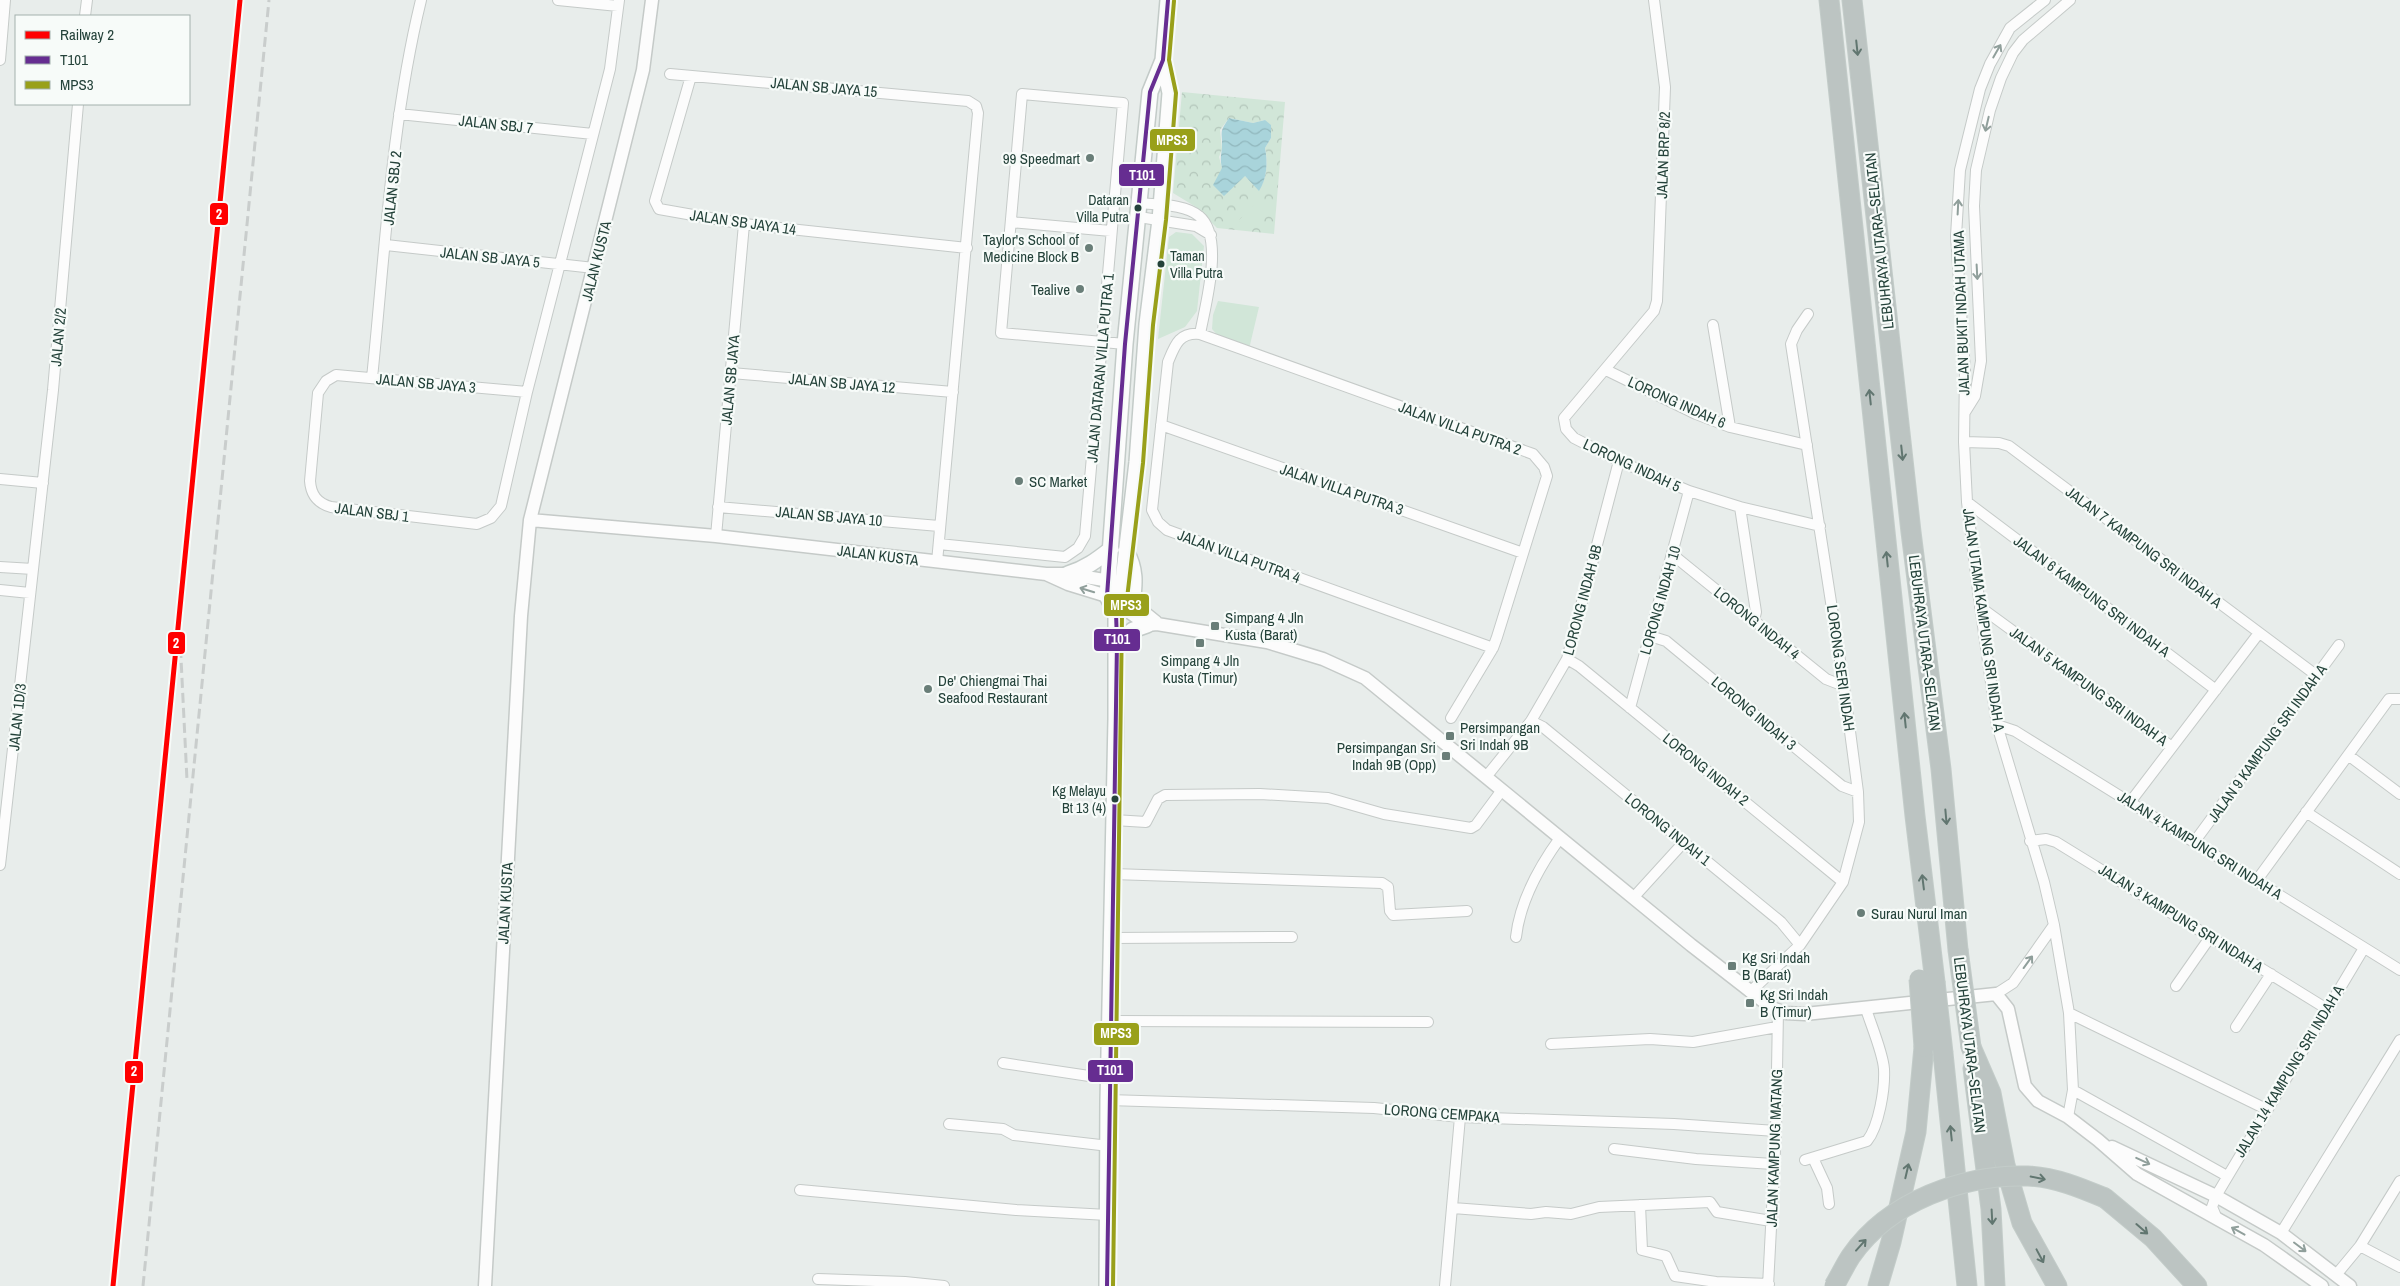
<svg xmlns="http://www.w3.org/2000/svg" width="2400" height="1286" font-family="'Archivo Narrow',sans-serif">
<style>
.park{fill:url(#park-crowns);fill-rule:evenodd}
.garden{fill:#d1e6d8}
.water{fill:url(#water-waves)}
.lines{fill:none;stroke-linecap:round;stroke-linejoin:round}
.minor-casing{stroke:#c5cac8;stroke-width:12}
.tertiary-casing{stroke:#c5cac8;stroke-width:15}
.secondary-casing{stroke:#c3cbc8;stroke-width:18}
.motorway-casing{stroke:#c3ccc9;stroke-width:21}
.minor{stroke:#fcfcfc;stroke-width:10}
.tertiary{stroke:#fcfcfc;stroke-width:12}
.secondary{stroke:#fcfcfc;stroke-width:15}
.motorway{stroke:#bcc4c2;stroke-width:19}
.rail{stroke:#c9cdcc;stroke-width:3;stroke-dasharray:10 5;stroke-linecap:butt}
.motorway-bridge-casing{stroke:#c3ccc9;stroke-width:21;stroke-linecap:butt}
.motorway-bridge{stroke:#bcc4c2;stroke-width:19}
.bus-1-casing{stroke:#f7fbf9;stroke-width:8}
.bus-2-casing{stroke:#f7fbf9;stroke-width:8}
.bus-1{stroke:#662d91;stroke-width:4}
.bus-2{stroke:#99a01a;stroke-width:4}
.rail-1-casing{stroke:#f7fbf9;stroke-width:9}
.rail-1{stroke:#f00;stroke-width:5}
.oneway{stroke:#617670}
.oneway2{stroke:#909f9b}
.poi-dot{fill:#697e78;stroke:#f7fbf9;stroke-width:2}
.bus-dot{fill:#24423a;stroke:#f7fbf9;stroke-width:2}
.labels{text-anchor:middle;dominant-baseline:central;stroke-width:4.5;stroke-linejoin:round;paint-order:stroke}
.bus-label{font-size:14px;fill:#24423a;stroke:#f7fbf9;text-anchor:end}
.street-label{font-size:15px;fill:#24423a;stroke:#f7fbf9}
.poi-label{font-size:15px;fill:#24423a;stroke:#f7fbf9;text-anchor:start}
.line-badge{stroke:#f7fbf9;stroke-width:2}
.badge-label{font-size:14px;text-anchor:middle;font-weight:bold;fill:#fff}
</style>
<defs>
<pattern id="park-crowns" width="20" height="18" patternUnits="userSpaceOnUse" patternTransform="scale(1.25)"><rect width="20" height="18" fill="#d1e6d8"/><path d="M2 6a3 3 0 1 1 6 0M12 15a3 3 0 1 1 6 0" fill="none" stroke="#b3c6ba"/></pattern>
<pattern id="water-waves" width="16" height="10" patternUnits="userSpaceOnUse" patternTransform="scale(1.25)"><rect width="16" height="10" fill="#a9d4db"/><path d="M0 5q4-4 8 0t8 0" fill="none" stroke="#91b7bd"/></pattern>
</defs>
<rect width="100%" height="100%" fill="#e8edeb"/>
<path class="park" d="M1182 92 1285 102 1274 234 1217 228 1196 207 1173 193ZM1229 118 1253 123 1265 120 1271 138 1265 148C1268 161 1267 179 1259 190L1245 176 1222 168 1219 157 1222 149 1220 130Z"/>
<path class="garden" d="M1261 198 1271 209 1249 231 1238 221Z
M1176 232 1192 234 1204 246 1197 311 1185 327 1158 339 1169 237Z
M1218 301 1259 307 1249 349 1221 339 1212 329 1213 315Z"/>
<path class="water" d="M1229 118 1253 123 1265 120 1271 125V138L1265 148C1268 162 1267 179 1259 191L1245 176 1224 196 1213 185 1222 168C1220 159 1221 156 1222 148 1223 131 1218 134 1229 118Z"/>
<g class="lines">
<g class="minor-casing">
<path id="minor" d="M558 0 618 6
M1654 0 1665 87 1657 301 1654 311 1564 418 1566 429 1574 438 1619 461 1689 491 1740 507 1820 526
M2045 0 2010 28 1990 64 1980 89 1960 170 1956 236 1965 371 1964 442 1967 502 1978 591 1997 725 2044 882 2054 925 2069 1013 2073 1090 2068 1117
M85 16 87 0
M0 60 5 0
M670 74 968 101 976 106 978 113 937 562
M691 76 655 201 659 209 744 224 967 248
M399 114 593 134
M1140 203C1159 205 1185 204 1199 216 1225 237 1205 306 1200 334
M1139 217 1196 226 1211 235
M1011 222 1111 231
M386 245 594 268
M1713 325 1730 427
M1606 370 1696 414 1730 427 1807 445
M731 373 953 392
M372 378C385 252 391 123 421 0
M527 392 336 375 326 381 318 393 310 481C311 495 317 503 331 507L477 524 491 518 501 506 527 392 610 69 619 0
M1965 412 1975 396 1981 361 1974 206 1976 170 1990 110 2001 78 2013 53 2023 40 2070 0
M1161 425 1523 553
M1964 442 1999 443 2009 446 2316 675
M0 479 43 483
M1967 502 2216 690
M718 507 939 526
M1740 507 1756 612 1754 620
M716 536 744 224
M939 544 1065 557 1078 548 1085 536C1097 391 1110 247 1123 103L1022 94 1001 333 1125 344
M1673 555 1826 679 1844 686
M0 567 33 569
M0 590 30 593
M1980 607 2172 747
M1650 636 1666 641 1842 786 1858 792
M1567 659 1579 666 1843 882
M1630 708 1689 491
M1451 718 1493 648 1497 637 1547 476 1544 467 1533 454 1200 334C1179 332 1175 345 1168 362L1152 510 1158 522 1167 530 1493 648
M1531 721 1543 727 1781 922 1800 945
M1997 725 2015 731 2400 970
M2348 755 2400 794
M1486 777 1531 721 1567 659 1619 461
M2131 801 2259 633
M2306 812 2400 874
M1114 820 1146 822 1158 799 1165 795 1260 794 1328 798 1384 814 1471 828 1476 825 1502 790
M2030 841 2046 839 2056 842 2327 1009
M2195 841 2339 645
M0 865 53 390 78 104
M1113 874 1382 883 1388 887 1390 911 1393 915 1467 911
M2257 880 2389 699H2400
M1633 898 1684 842
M1516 937C1520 901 1539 867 1560 838
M1111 938 1292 937
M2176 986 2211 936
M1750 992 1800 945 1843 882 1859 822 1858 792 1844 686 1791 344 1797 330 1808 314
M1996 994 2013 983 2054 925
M2069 1013 2266 1109
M1110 1021 1428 1022
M2236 1027 2271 974
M1551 1044 1650 1039 1693 1042 1777 1027
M1003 1063 1109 1079
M2073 1090 2227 1176
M1108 1100 1374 1108 1460 1117 1674 1124 1776 1131
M949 1124 1003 1129 1014 1135 1109 1146
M1614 1149 1696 1159 1773 1164
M1813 1158 1827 1188 1829 1204
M1805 1160 1867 1141C1879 1126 1885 1089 1884 1069 1883 1053 1871 1025 1866 1009
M800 1190 1016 1210 1108 1215
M1640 1205 1642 1250 1666 1256 1675 1276 1716 1282 1769 1284
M1453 1208 1531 1214 1546 1212 1571 1214 1599 1207 1710 1202 1717 1212 1771 1221
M2217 1219 2212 1207 2216 1196 2364 948
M2281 1233 2400 1040
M2360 1246 2400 1267
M2336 1275 2360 1246 2400 1181
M818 1279 905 1282 944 1286
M1445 1286 1460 1117
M1768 1286 1776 1131 1778 1010"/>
</g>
<g class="tertiary-casing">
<path id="tertiary" d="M530 520 716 536 1046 574H1068L1104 580 1156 622
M1046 574 1068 584 1107 596 1147 625 1157 624 1267 642 1323 659 1365 678 1691 945 1772 1008 1786 1013 1805 1014 1996 994 2008 1009 2025 1086 2038 1101 2068 1117 2098 1140 2137 1174 2264 1245 2322 1286
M2112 1147 2216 1196 2281 1233 2350 1286
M485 1286 521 616 530 520 643 70 652 0"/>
</g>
<g class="secondary-casing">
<path id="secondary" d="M1126 551C1136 569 1135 583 1132 604
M1068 574C1085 569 1097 560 1111 549
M1116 613 1120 606 1137 462 1147 324 1160 220 1170 93 1163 60 1168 0
M1116 613 1107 596 1125 344 1150 92 1163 60
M1117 642 1133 630 1147 625
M1107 1286 1108 1100 1116 719V613"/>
</g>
<g class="motorway-casing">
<path id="motorway" d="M1829 0 1915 816 1935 982
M1852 0 1911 532 1941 769 1958 950
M1971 1047 1991 1093 2005 1165 2022 1223 2057 1286
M1943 1053 1967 1286
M1973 1068 1991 1209 1995 1286
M2105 1198 2153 1238 2197 1286
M1878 1286 1891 1242 1916 1132 1924 1047"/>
</g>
<use href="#minor" class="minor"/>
<use href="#tertiary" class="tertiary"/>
<use href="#secondary" class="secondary"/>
<use href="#motorway" class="motorway"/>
<path class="rail" d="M179 618 187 780
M143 1286 269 0"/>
<g class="motorway-bridge-casing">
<path id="motorway-bridge" d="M1958 950 1971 1047
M1919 979 1924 1047
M1935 982 1943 1053
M1834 1286C1840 1276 1845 1265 1851 1256 1889 1201 1964 1174 2028 1176 2055 1177 2081 1188 2105 1198"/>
</g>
<use href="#motorway-bridge" class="motorway-bridge"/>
<g class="bus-1-casing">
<path id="bus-1" d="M1107 1286 1117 642 1116 613 1107 596 1125 344 1150 92 1163 60 1168 0"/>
</g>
<g class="bus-2-casing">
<path id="bus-2" d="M1113 1286 1122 615 1126 607 1143 463 1153 325 1166 220 1176 93 1169 60 1174 1"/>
</g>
<use href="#bus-1" class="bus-1"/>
<use href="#bus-2" class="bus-2"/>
<g class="rail-1-casing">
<path id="rail-1" d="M113 1286 240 0"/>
</g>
<use href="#rail-1" class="rail-1"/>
</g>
<defs><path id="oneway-shaft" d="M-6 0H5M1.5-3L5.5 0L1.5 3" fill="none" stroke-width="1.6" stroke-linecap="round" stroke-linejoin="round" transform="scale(1.25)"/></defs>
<g class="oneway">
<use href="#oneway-shaft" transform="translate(1857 48) rotate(84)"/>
<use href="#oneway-shaft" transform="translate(1870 397) rotate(-96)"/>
<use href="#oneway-shaft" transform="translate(1902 453) rotate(84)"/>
<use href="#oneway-shaft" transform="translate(1887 559) rotate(-96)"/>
<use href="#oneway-shaft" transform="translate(1905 720) rotate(-96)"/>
<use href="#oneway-shaft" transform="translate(1946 817) rotate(85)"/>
<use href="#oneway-shaft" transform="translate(1923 882) rotate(-97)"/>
<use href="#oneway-shaft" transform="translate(1951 1133) rotate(-96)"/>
<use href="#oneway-shaft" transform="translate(1907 1171) rotate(-77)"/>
<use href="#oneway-shaft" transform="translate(2038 1178) rotate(11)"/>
<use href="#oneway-shaft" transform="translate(1992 1217) rotate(87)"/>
<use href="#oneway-shaft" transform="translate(2142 1229) rotate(41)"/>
<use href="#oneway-shaft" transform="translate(1861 1245) rotate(-48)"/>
<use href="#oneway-shaft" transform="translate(2040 1256) rotate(62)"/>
</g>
<g class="oneway2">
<use href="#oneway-shaft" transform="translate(1997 51) rotate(-60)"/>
<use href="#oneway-shaft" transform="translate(1987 124) rotate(103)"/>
<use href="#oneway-shaft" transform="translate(1958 207) rotate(-87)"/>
<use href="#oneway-shaft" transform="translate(1977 272) rotate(87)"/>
<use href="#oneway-shaft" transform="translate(1087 590) rotate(-163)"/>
<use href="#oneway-shaft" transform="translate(2028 962) rotate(-54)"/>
<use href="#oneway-shaft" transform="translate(2143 1161) rotate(25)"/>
<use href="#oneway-shaft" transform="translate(2238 1231) rotate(-151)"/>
<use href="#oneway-shaft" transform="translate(2300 1247) rotate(37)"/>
</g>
<g class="poi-dot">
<circle cx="1090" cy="158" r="5"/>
<circle cx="1089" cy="248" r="5"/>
<circle cx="1080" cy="289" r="5"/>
<circle cx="1019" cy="481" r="5"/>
<rect x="1210" y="621" width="10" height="10" rx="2.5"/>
<rect x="1195" y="638" width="10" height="10" rx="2.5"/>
<circle cx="928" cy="689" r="5"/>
<rect x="1445" y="731" width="10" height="10" rx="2.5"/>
<rect x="1441" y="751" width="10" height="10" rx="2.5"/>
<circle cx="1861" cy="913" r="5"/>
<rect x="1727" y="961" width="10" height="10" rx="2.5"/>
<rect x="1745" y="998" width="10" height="10" rx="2.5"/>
</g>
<g class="bus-dot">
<circle cx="1138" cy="208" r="4.5"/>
<circle cx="1161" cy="264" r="4.5"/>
<circle cx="1115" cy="799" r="4.5"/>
</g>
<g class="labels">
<g class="bus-label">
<text x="1129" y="200">Dataran<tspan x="1129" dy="17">Villa Putra</tspan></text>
<text x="1170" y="256" text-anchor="start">Taman<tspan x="1170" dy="17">Villa Putra</tspan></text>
<text x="1106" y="791">Kg Melayu<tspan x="1106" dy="17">Bt 13 (4)</tspan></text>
</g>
<g class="street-label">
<text transform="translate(824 87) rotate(5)">JALAN SB JAYA 15</text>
<text transform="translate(496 124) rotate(6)">JALAN SBJ 7</text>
<text transform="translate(1663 155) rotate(-88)">JALAN BRP 8/2</text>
<text transform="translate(392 188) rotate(-84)">JALAN SBJ 2</text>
<text transform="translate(743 222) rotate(8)">JALAN SB JAYA 14</text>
<text transform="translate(1879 241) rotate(-96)">LEBUHRAYA UTARA–SELATAN</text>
<text transform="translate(490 257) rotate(6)">JALAN SB JAYA 5</text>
<text transform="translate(596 261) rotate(-76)">JALAN KUSTA</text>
<text transform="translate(1961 313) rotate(-92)">JALAN BUKIT INDAH UTAMA</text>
<text transform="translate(58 337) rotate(-85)">JALAN 2/2</text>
<text transform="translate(1100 368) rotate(-85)">JALAN DATARAN VILLA PUTRA 1</text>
<text transform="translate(730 380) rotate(-85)">JALAN SB JAYA</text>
<text transform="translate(426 383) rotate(5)">JALAN SB JAYA 3</text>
<text transform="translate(842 383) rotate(5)">JALAN SB JAYA 12</text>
<text transform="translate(1677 402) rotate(24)">LORONG INDAH 6</text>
<text transform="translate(1460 428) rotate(20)">JALAN VILLA PUTRA 2</text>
<text transform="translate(1632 465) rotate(25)">LORONG INDAH 5</text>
<text transform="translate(1342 489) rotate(19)">JALAN VILLA PUTRA 3</text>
<text transform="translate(372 512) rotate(7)">JALAN SBJ 1</text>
<text transform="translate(829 516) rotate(5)">JALAN SB JAYA 10</text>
<text transform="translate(2144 547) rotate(37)">JALAN 7 KAMPUNG SRI INDAH A</text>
<text transform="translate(878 555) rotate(7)">JALAN KUSTA</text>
<text transform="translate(1239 556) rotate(20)">JALAN VILLA PUTRA 4</text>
<text transform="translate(2092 596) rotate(37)">JALAN 6 KAMPUNG SRI INDAH A</text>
<text transform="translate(1582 600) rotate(-75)">LORONG INDAH 9B</text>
<text transform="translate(1660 600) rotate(-74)">LORONG INDAH 10</text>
<text transform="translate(1984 620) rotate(82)">JALAN UTAMA KAMPUNG SRI INDAH A</text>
<text transform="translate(1757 623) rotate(39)">LORONG INDAH 4</text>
<text transform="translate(1925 643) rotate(83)">LEBUHRAYA UTARA–SELATAN</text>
<text transform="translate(1841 668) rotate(82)">LORONG SERI INDAH</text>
<text transform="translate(2089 686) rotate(36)">JALAN 5 KAMPUNG SRI INDAH A</text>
<text transform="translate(1754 713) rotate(40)">LORONG INDAH 3</text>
<text transform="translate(17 717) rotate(-84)">JALAN 1D/3</text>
<text transform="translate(2267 743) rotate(-54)">JALAN 9 KAMPUNG SRI INDAH A</text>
<text transform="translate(1706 769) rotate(39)">LORONG INDAH 2</text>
<text transform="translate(1668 829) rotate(39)">LORONG INDAH 1</text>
<text transform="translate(2200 845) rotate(32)">JALAN 4 KAMPUNG SRI INDAH A</text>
<text transform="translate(505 903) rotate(-87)">JALAN KUSTA</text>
<text transform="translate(2181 918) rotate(32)">JALAN 3 KAMPUNG SRI INDAH A</text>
<text transform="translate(1970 1045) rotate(83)">LEBUHRAYA UTARA–SELATAN</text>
<text transform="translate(2289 1071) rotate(-59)">JALAN 14 KAMPUNG SRI INDAH A</text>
<text transform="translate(1442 1113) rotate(4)">LORONG CEMPAKA</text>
<text transform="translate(1774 1148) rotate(-88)">JALAN KAMPUNG MATANG</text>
</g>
<g class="poi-label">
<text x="1080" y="158" text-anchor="end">99 Speedmart</text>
<text x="1079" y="239" text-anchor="end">Taylor's School of<tspan x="1079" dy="17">Medicine Block B</tspan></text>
<text x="1070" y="289" text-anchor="end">Tealive</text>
<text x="1029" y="481">SC Market</text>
<text x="1225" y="617">Simpang 4 Jln<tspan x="1225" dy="17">Kusta (Barat)</tspan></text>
<text x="1200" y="660" text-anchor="middle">Simpang 4 Jln<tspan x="1200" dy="17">Kusta (Timur)</tspan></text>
<text x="938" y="680">De' Chiengmai Thai<tspan x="938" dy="17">Seafood Restaurant</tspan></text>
<text x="1460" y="727">Persimpangan<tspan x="1460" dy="17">Sri Indah 9B</tspan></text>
<text x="1436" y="747" text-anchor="end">Persimpangan Sri<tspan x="1436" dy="17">Indah 9B (Opp)</tspan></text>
<text x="1871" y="913">Surau Nurul Iman</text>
<text x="1742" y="957">Kg Sri Indah<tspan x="1742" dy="17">B (Barat)</tspan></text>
<text x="1760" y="994">Kg Sri Indah<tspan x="1760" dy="17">B (Timur)</tspan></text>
</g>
</g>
<g class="line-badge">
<rect x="1149" y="128" width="47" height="24" rx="5" fill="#99a01a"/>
<rect x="1118" y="163" width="47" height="24" rx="5" fill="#662d91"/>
<rect x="209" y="202" width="20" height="24" rx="5" fill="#f00"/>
<rect x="1103" y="593" width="47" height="24" rx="5" fill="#99a01a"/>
<rect x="1093" y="628" width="48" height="24" rx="5" fill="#662d91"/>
<rect x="167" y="631" width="19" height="24" rx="5" fill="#f00"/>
<rect x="1093" y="1022" width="47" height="24" rx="5" fill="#99a01a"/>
<rect x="1087" y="1059" width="47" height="24" rx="5" fill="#662d91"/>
<rect x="124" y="1060" width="20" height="24" rx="5" fill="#f00"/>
</g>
<g class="badge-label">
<text x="1172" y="145">MPS3</text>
<text x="1142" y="180">T101</text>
<text x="219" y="219">2</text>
<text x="1126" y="610">MPS3</text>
<text x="1117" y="644">T101</text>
<text x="176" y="648">2</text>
<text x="1116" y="1038">MPS3</text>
<text x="1110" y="1075">T101</text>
<text x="134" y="1076">2</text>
</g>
<rect x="15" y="15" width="175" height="90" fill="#f7fbf9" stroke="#a3b1ad"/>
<rect x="25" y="31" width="25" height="8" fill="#ff0000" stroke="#a3b1ad"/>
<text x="60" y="40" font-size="15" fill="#24423a">Railway 2</text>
<rect x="25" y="56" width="25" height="8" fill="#662d91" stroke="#a3b1ad"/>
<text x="60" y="65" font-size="15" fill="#24423a">T101</text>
<rect x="25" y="81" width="25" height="8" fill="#99a01a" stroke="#a3b1ad"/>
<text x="60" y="90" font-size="15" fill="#24423a">MPS3</text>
</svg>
